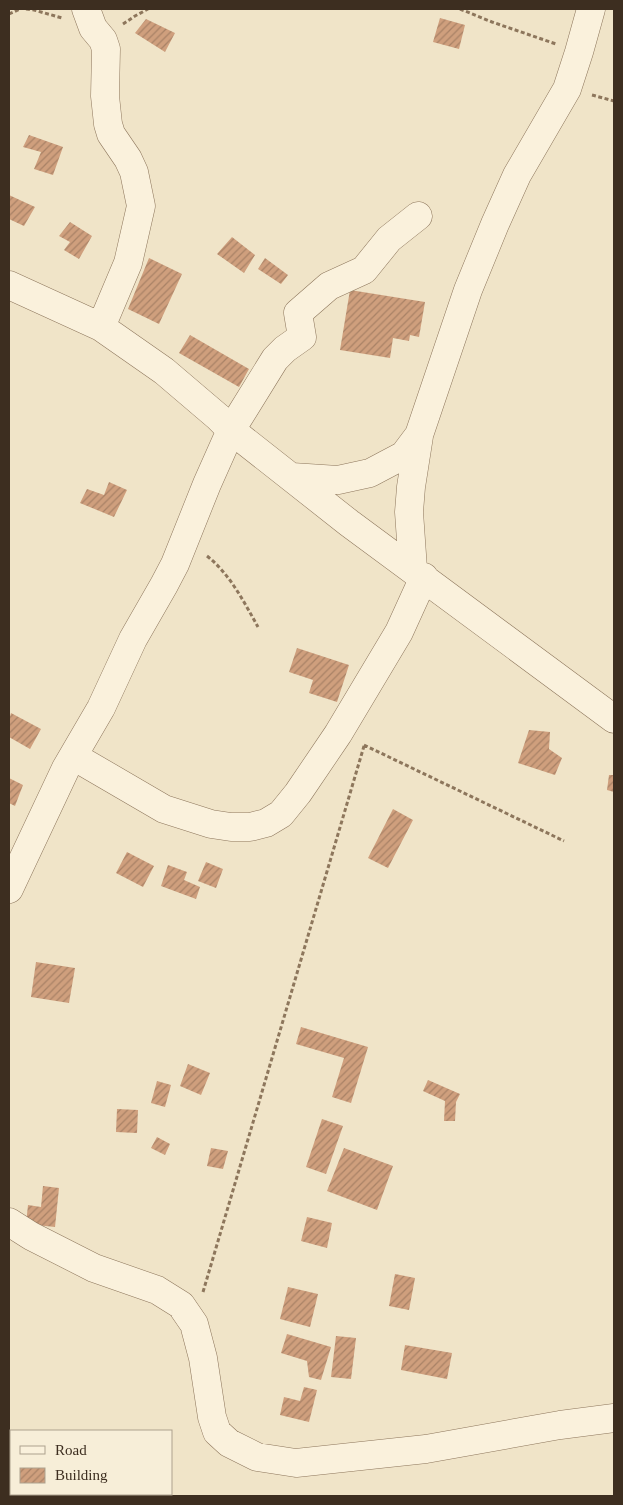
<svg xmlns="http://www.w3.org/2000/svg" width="623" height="1505" font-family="'Times New Roman',serif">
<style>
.building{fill:url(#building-hatch)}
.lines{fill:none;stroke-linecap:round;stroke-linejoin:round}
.minor-casing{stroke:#8d765c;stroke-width:29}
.path{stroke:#8d765c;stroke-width:3;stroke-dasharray:4 2.5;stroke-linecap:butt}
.minor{stroke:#faf1dc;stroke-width:28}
</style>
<defs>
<pattern id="building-hatch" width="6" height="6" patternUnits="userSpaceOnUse" patternTransform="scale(1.25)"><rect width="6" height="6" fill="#cf9f7d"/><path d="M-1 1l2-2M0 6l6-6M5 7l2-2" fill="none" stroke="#a98266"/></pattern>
</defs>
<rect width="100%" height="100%" fill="#f0e4c8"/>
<path class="building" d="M440 18 465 25 459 49 433 42Z
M146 19 175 33 165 52 135 33Z
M29 135 63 147 53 175 34 169 41 152 23 147Z
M9 195 35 207 24 226 9 219Z
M70 222 92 236 79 259 64 250 70 242 59 236Z
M232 237 255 255 244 273 217 254Z
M149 258 182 274 159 324 128 309Z
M265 258 288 275 281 284 258 269Z
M350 290 425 302 419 337 410 335 409 341 393 338 390 358 340 350Z
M190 335 249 369 239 387 179 353Z
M109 482 127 490 114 517 80 503 87 489 104 495Z
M297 648 349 665 337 702 309 693 313 680 289 672Z
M11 713 41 729 30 749 9 737V720Z
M529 730 550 732 549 749 562 758 555 775 518 763Z
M609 775H614V792L607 790Z
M9 778 23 785 15 806 9 803Z
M393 809 413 820 388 868 368 858Z
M127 852 154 866 143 887 116 873Z
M206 862 223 869 216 888 198 881Z
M168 865 187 872 184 880 200 887 196 899 161 886Z
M36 962 75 968 69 1003 31 997Z
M301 1027 368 1047 351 1103 332 1097 344 1058 296 1044Z
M188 1064 210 1073 201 1095 180 1086Z
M428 1080 460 1094 456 1102 455 1121H444L445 1101 423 1091Z
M157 1081 171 1085 165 1107 151 1103Z
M117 1109 138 1110 137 1133 116 1132Z
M322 1119 343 1126 326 1174 306 1167Z
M157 1137 170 1144 165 1155 151 1148Z
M211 1148 228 1151 223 1169 207 1166Z
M344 1148 393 1166 377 1210 327 1191Z
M43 1186 59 1188 55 1227 26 1224 28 1205 41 1207Z
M307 1217 332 1223 327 1248 301 1241Z
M395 1274 415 1278 409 1310 389 1306Z
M288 1287 318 1294 310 1327 280 1319Z
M287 1334 331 1347 321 1380 309 1377 307 1361 281 1353Z
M336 1336 356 1338 351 1379 331 1377Z
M405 1345 452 1353 447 1379 401 1370Z
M304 1387 317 1390 309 1422 280 1415 284 1397 300 1401Z"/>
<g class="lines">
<g class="minor-casing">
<path id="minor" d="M86 9 93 28 103 40 106 49 105 96 108 124 111 134 128 159 134 172 141 206 128 263 101 327
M9 285 101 327 164 371 218 417 231 430 349 523 614 719
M292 477 338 480 370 473 404 455 419 435 468 290 495 224 517 175 567 89 579 52 591 9
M413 569 409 512 411 487 419 436
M73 756 164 809 211 824 231 827H250L266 823 281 814 298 793 338 734 399 632 424 577
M9 889 66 768 101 708 133 639 164 585 175 564 207 484 231 430 275 359 285 349 302 337 298 313 329 286 364 270 389 239 418 216
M9 1222 31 1236 94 1268 157 1290 181 1305 194 1324 203 1358 212 1417 217 1432 229 1443 257 1457 296 1463 426 1449 560 1425 614 1418"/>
</g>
<path class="path" d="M26 9 34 10 62 18
M460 9 492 22 556 44
M9 14 20 9
M123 24 135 16 148 9
M592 95 614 101
M207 556C230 574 244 602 258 627
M364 745 564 841
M203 1292 364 746"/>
<use href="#minor" class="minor"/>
</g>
<rect width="623" height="1505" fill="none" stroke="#3d2e20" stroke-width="20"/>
<rect x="10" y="1430" width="162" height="65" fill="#f7eed8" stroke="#ada18e"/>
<rect x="20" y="1446" width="25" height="8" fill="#faf1dc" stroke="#ada18e"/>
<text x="55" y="1455" font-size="15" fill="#3d2e20">Road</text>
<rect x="20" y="1468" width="25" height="15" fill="url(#building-hatch)" stroke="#ada18e"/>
<text x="55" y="1480" font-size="15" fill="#3d2e20">Building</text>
</svg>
